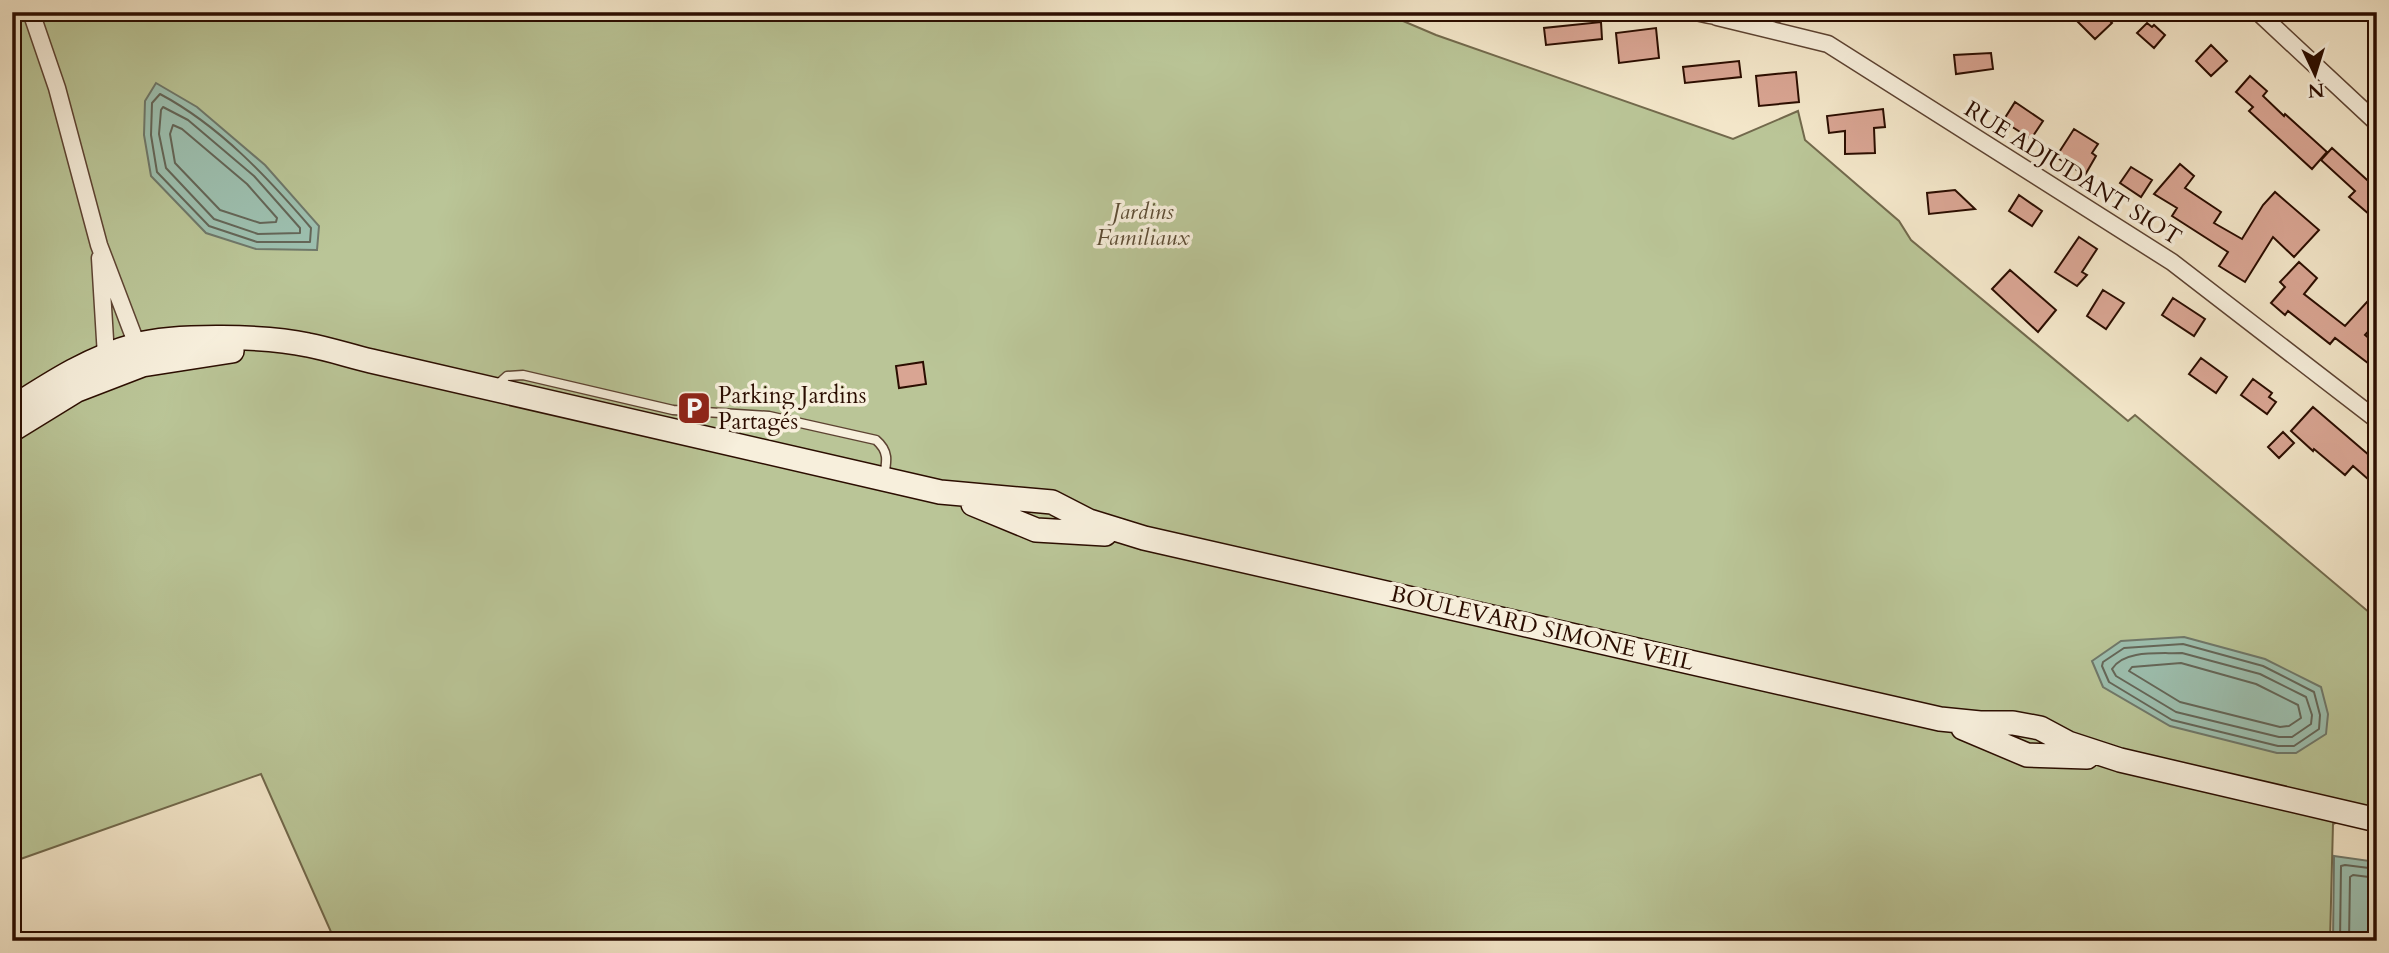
<svg xmlns="http://www.w3.org/2000/svg" width="2389" height="953" font-family="Cardo,serif">
<style>
.green{fill:#bac597;stroke:#72694c;stroke-width:2}
.water{fill:#9dc0b0;stroke:#6f786a;stroke-width:2}
.lines{fill:none;stroke-linecap:round;stroke-linejoin:round}
.shore{stroke:#646658;stroke-width:2}
.building{fill:#d9a593;stroke:#2b0d00;stroke-width:2}
.lane-casing{stroke:#5d4332;stroke-width:11}
.street-casing{stroke:#5d4332;stroke-width:19}
.secondary-casing{stroke:#2b0d00;stroke-width:26}
.lane{stroke:#f7efdc;stroke-width:8}
.street{stroke:#f7efdc;stroke-width:16}
.secondary{stroke:#f7efdc;stroke-width:23}
.labels{text-anchor:middle;dominant-baseline:central;stroke-width:7;stroke-linejoin:round;paint-order:stroke}
.street-label{font-size:23px;fill:#2b0d00;stroke:#f7efdc}
.park-label{font-size:23px;font-style:italic;fill:#5d4d35;stroke:#f7efdc}
.poi-label{font-size:23px;fill:#2b0d00;stroke:#f7efdc;text-anchor:start}
</style>
<rect width="100%" height="100%" fill="#f3e6c9"/>
<filter id="stains"><feTurbulence type="fractalNoise" baseFrequency=".00286" numOctaves="4"/><feColorMatrix values="0 0 0 0 .2 0 0 0 0 .09 0 0 0 0 .02 0 0 0 .5 -.17"/></filter>
<radialGradient id="worn" r=".72"><stop offset=".6" stop-color="#630" stop-opacity="0"/><stop offset="1" stop-color="#630" stop-opacity=".3"/></radialGradient>
<path class="green" d="M12 12H1382L1436 35 1733 139 1798 111 1805 140 1899 221 1911 240 2128 421 2135 415 2370 613 2377 630V805L2333 824 2330 941H335L261 774 12 862V262L21 242 12 158Z"/>
<path class="water" d="M156 83 197 107 265 165 319 226 317 250 256 249 206 233 151 176 144 135 145 101Z
M2184 637 2265 659 2321 687 2328 714 2326 734 2296 753H2277L2170 726 2103 687 2092 661 2121 641Z
M2334 856 2377 862V941H2333Z"/>
<g class="lines">
<path class="shore" d="M160 94C220 126 267 177 311 228L310 242H257L209 226 157 172 151 135 152 103Z
M163 107 188 120 254 176 300 228V233L258 234 214 219 166 168 159 134 161 110Z
M173 125 182 129 247 184 277 218 276 222 260 223 220 210 175 163 170 134Z
M2183 644 2263 666 2314 692 2320 715 2319 729 2294 746H2278L2172 720 2109 682 2102 666 2103 662 2124 648Z
M2182 653 2260 674 2306 697 2312 715 2311 724 2292 737H2279L2176 712 2116 676 2112 669C2124 649 2161 654 2182 653Z
M2181 663 2256 684 2298 705 2301 718 2289 726 2280 727 2180 702 2129 671 2132 667Z
M2340 941 2341 866 2345 865 2377 869
M2349 941 2350 877 2353 875 2377 878"/>
</g>
<path class="building" d="M2068 12H2102L2112 23 2095 39Z
M1601 22 1602 39 1546 45 1544 28Z
M2147 23 2152 27 2154 25 2165 35 2154 48 2137 33Z
M1656 28 1659 58 1619 63 1616 33Z
M2211 45 2227 61 2211 76 2196 61Z
M1991 53 1993 69 1956 74 1954 55Z
M1739 61 1741 77 1685 83 1683 67Z
M1796 72 1799 102 1759 106 1756 76Z
M2250 76 2267 91 2263 96 2284 116 2285 114 2327 152 2312 169 2249 111 2253 107 2236 92Z
M2015 102 2043 121 2031 139 2003 121Z
M1883 109 1885 127 1874 128 1875 153 1845 154V131L1829 133 1827 116Z
M2074 129 2098 144 2092 153 2096 156 2085 175 2056 157Z
M2332 148 2377 189V221L2349 197 2355 191 2321 160Z
M2180 164 2194 176 2185 188 2221 212 2214 223 2242 239 2263 205 2275 192 2319 230 2294 257 2273 237 2245 282 2219 266 2228 252 2172 216 2177 208 2154 194Z
M2131 167 2152 180 2141 197 2120 183Z
M1955 190 1975 209 1929 214 1927 193Z
M2019 195 2042 211 2032 226 2009 211Z
M2079 237 2097 249 2082 272 2087 275 2077 286 2055 272Z
M2299 262 2317 278 2304 294 2345 326 2377 291V322L2365 335 2377 345V370L2335 338 2330 344 2288 311 2285 315 2271 303 2285 287 2280 282Z
M2010 270 2056 310 2038 332 1992 289Z
M2103 290 2124 303 2106 329 2087 316Z
M2173 298 2205 319 2194 336 2162 315Z
M2201 358 2227 377 2216 393 2189 374Z
M923 362 926 384 899 388 896 366Z
M2253 379 2272 393 2269 397 2276 402 2267 414 2241 395Z
M2313 407 2377 462V472L2369 480 2353 466 2345 475 2314 449 2313 451 2291 431Z
M2283 432 2294 443 2279 458 2268 447Z"/>
<g class="lines">
<g class="lane-casing">
<path id="lane" d="M496 386 507 376 523 375 673 410 769 416 876 440C889 451 887 461 884 476"/>
</g>
<g class="street-casing">
<path id="street" d="M31 12 57 88 99 245 137 345
M1696 12C1724 19 1754 21 1782 12
M2258 12 2377 123
M1717 17 1828 44 2172 262 2377 420
M100 258 106 356"/>
</g>
<g class="secondary-casing">
<path id="secondary" d="M12 408C51 383 91 357 136 345 177 334 267 336 308 345 329 349 350 356 371 361L940 492 1052 502 1089 521 1144 538 1940 719 1980 723H2013L2040 728 2068 743 2120 760 2377 820
M12 430 77 390 142 365 232 351
M973 504 1036 530 1105 534
M1963 728 2027 755 2087 757"/>
</g>
<use href="#lane" class="lane"/>
<use href="#street" class="street"/>
<use href="#secondary" class="secondary"/>
</g>
<defs>
<g id="parking-square" transform="scale(1.75)"><rect x="-9" y="-9" width="18" height="18" rx="4" fill="#8f2418" stroke="#f7efdc"/><path d="M-3.5-5.5H1a3.5 3.5 0 0 1 0 7H-1V5.5H-3.5ZM-1-3.4V-.6H.8a1.4 1.4 0 0 0 0-2.8Z" fill="#fff"/></g>
</defs>
<g fill-rule="evenodd">
<use href="#parking-square" x="694" y="408"/>
</g>
<g class="labels">
<g class="street-label">
<text transform="translate(2073 173) rotate(32)">RUE ADJUDANT SIOT</text>
<text transform="translate(1542 628) rotate(13)">BOULEVARD SIMONE VEIL</text>
</g>
<g class="park-label">
<text x="1143" y="211">Jardins<tspan x="1143" dy="26">Familiaux</tspan></text>
</g>
<g class="poi-label">
<text x="718" y="395">Parking Jardins<tspan x="718" dy="26">Partagés</tspan></text>
</g>
</g>
<rect width="2389" height="953" fill="none" stroke="#f3e6c9" stroke-width="42"/>
<rect x="14" y="14" width="2361" height="925" fill="none" stroke="#2b0d00" stroke-width="3.5"/>
<rect x="21" y="21" width="2347" height="911" fill="none" stroke="#2b0d00" stroke-width="2"/>
<g transform="translate(2315 74) rotate(176)" stroke="#f7efdc" stroke-width="5" paint-order="stroke">
<path d="M0-5L12 26L0 18L-12 26Z" fill="#2b0d00"/>
<text y="-10" font-size="19" font-weight="bold" text-anchor="middle" fill="#2b0d00">N</text>
</g>
<rect width="100%" height="100%" filter="url(#stains)"/>
<rect width="100%" height="100%" fill="url(#worn)"/>
</svg>
